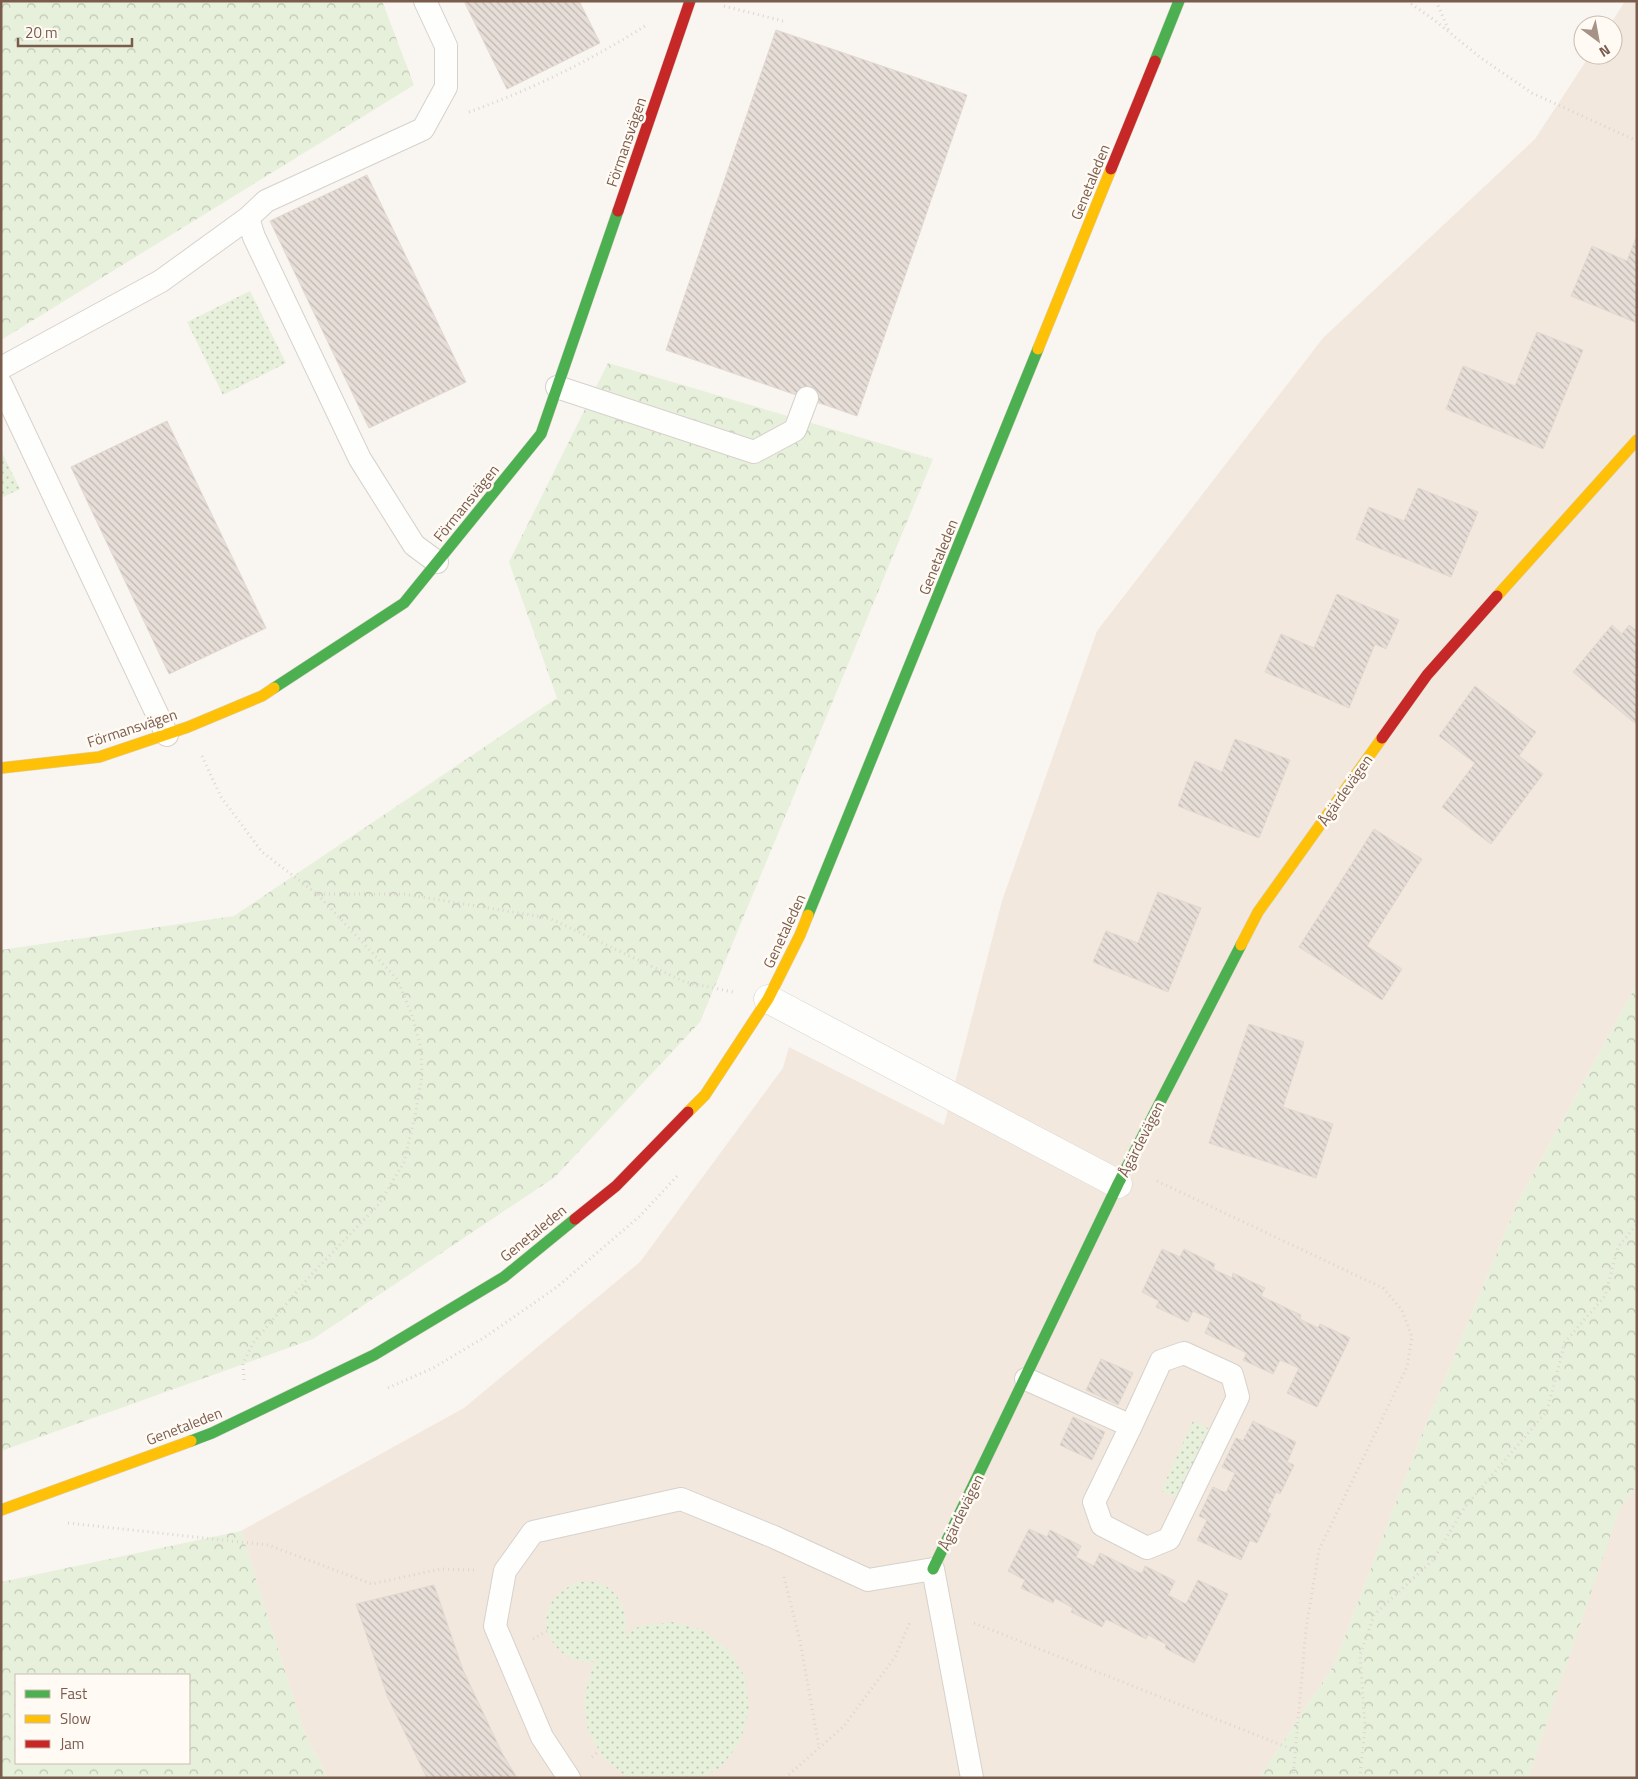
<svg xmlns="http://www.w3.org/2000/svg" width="1638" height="1779" font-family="'Titillium Web',sans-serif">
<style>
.residential{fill:#f2e8de}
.grass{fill:url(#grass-dots)}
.forest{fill:url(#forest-crowns);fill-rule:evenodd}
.building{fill:url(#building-back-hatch);stroke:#e2d8d2}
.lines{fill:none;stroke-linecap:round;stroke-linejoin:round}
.lane-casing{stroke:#d7d1cb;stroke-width:24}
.street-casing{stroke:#d7d1cb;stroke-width:29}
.fast-casing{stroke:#d9d2cb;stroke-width:12}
.slow-casing{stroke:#d9d2cb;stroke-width:12}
.jam-casing{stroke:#d9d2cb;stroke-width:12}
.path{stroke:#dcd5d0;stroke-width:3;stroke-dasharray:1 4;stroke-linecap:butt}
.lane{stroke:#fefefd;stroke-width:22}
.street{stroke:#fefefd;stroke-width:28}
.fast{stroke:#4caf50;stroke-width:11}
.slow{stroke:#ffc107;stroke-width:11}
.jam{stroke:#c62828;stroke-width:11}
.labels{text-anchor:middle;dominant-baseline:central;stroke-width:5;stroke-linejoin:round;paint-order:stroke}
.street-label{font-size:15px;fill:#7a5c4d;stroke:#fffaf3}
</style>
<defs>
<pattern id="grass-dots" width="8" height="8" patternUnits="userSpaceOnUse" patternTransform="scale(1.25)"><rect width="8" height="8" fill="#e7f0db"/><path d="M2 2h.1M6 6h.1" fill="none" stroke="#c0c6b4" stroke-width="1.8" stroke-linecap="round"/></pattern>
<pattern id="forest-crowns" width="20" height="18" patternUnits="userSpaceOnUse" patternTransform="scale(1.25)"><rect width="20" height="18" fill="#e7f0db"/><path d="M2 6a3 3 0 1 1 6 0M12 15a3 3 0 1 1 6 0" fill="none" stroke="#c0c6b4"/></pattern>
<pattern id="building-back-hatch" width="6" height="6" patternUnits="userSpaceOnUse" patternTransform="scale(1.25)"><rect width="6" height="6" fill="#e6ded7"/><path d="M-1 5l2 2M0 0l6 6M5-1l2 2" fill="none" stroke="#bfb7b1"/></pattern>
</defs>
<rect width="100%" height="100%" fill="#f9f5f0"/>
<path class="residential" d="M1625 1H1637V984L1517 1204 1421 1437 1334 1665 1259 1778H328L304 1732 241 1531 464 1408 640 1262 783 1068 789 1047 944 1125 1002 901 1097 631 1323 338 1535 139 1590 55H1613V25H1610Z
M1637 1485V1778H1528L1619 1509Z"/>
<path class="grass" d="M250 291 286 363 223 395 187 322Z
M1 451 20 489 1 498Z
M1193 1421 1214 1431 1182 1500 1161 1491Z
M578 1582C583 1582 589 1581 594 1582 618 1586 630 1613 624 1635L640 1626 672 1622 703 1630 729 1650 745 1677 749 1710 740 1742 721 1767 701 1778H628L604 1759 588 1731 584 1699 592 1668 597 1661C563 1669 532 1630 553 1600 559 1591 568 1587 578 1582Z"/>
<path class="forest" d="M1 1H382L414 85 1 340Z
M608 363 933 459 700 1022 555 1177 313 1339 1 1451V950L234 916 557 698 509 562Z
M1637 984V1485L1619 1510 1528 1778H1259L1334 1665 1421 1437 1517 1204Z
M241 1531 304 1732 328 1778H1V1582ZM16 1675H189V1763H16Z"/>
<path class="building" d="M464 1H579L600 43 507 89Z
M776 30 967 95 857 416 666 350Z
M367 175 466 382 369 428 270 221Z
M1637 235V323L1571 296 1592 246 1627 261Z
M1537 332 1583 350 1543 449 1446 409 1463 366 1515 386Z
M167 421 266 628 169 674 71 467Z
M1418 488 1478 512 1451 577 1356 539 1369 507 1404 521Z
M1337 594 1399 620 1386 649 1375 644 1349 708 1265 672 1281 634 1314 648Z
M1612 625 1622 634 1629 625 1637 631V725L1573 672Z
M1475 686 1536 732 1519 756 1543 774 1491 844 1442 807 1475 763 1439 736Z
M1235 739 1290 760 1259 838 1178 806 1195 761 1222 772Z
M1374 829 1422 859 1367 946 1402 969 1382 1000 1299 947Z
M1158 892 1201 908 1168 992 1093 962 1106 931 1138 943Z
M1249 1024 1304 1042 1283 1107 1333 1124 1316 1178 1209 1143Z
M1162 1249 1180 1257 1184 1249 1215 1264 1213 1269 1232 1278 1233 1273 1265 1288 1261 1296 1301 1315 1300 1319 1318 1328 1320 1324 1350 1338 1317 1407 1287 1393 1299 1368 1280 1360 1273 1374 1243 1360 1247 1353 1205 1333 1211 1319 1193 1311 1188 1322 1156 1307 1159 1301 1142 1292Z
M1101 1359 1133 1373 1118 1405 1086 1390Z
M1073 1417 1105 1432 1092 1460 1060 1445Z
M1253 1421 1296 1442 1287 1462 1294 1465 1280 1494 1276 1492 1267 1512 1271 1514 1257 1543 1250 1540 1241 1560 1197 1540 1207 1520 1199 1516 1213 1487 1226 1493 1235 1473 1222 1467 1236 1438 1243 1441Z
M1029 1529 1047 1537 1050 1530 1081 1546 1076 1557 1094 1566 1100 1553 1142 1574 1145 1566 1175 1581 1168 1595 1186 1604 1198 1580 1228 1594 1194 1663 1165 1648 1166 1644 1148 1635 1146 1639 1106 1619 1102 1627 1071 1612 1073 1608 1055 1598 1053 1603 1021 1588 1025 1580 1008 1571Z
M434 1585 463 1670 502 1753 517 1778H427L388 1698 356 1604Z"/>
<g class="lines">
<g class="lane-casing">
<path id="lane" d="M425 1 446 46V87L423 129 266 201 248 218 254 237 360 459 414 545 437 562
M1 368 161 281 248 218
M1 384 167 735
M557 387 754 452 795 430 807 398
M1026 1379 1131 1426 1161 1361 1184 1353 1232 1375 1238 1397 1169 1539 1147 1548 1102 1525 1094 1502 1131 1426
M569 1778 542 1737 495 1626 505 1571 533 1532 681 1499 774 1537 868 1580 933 1569 972 1778"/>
</g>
<g class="street-casing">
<path id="street" d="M768 999 1118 1184"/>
</g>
<g class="fast-casing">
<path id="fast" d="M1155 61 1179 1
M274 688 404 603 541 434 618 211
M808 915 1038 349
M191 1441 212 1433 374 1355 504 1277 575 1219
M933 1569 1118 1184 1241 945"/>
</g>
<g class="slow-casing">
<path id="slow" d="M1038 349 1111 169
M1497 596 1637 440
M1 768 99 757 188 727 262 696 274 688
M1241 945 1258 912 1382 738
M688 1112 705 1095 768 999 800 935 808 915
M1 1510 191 1441"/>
</g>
<g class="jam-casing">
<path id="jam" d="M1111 169 1155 61
M618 211 690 1
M1382 738 1427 675 1497 596
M575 1219 616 1186 688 1112"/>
</g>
<path class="path" d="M1407 1 1433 19 1481 58 1532 93 1637 141
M1436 1 1450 33
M724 6 783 21
M469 112C530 90 590 61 645 26
M202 756 221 797 262 852 317 894H404L549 918 685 982 733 992
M1157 1181 1383 1288 1402 1310 1412 1337 1407 1367 1319 1550 1306 1629 1293 1778
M244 1380 243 1364 253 1343 311 1275 379 1204 404 1162 415 1116 422 1076 421 1048 412 1015 397 979 317 894
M388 1388 433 1368 485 1337 557 1287 639 1217 679 1174
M68 1523 268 1545 372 1584 440 1569 474 1570
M784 1577 800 1641 819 1747
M974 1623 1294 1750
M533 1639 547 1631
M592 1757 599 1751
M785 1778 844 1726 895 1657 910 1622
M1360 1778 1365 1726 1360 1655 1374 1615 1433 1560 1464 1508 1547 1411 1565 1342 1605 1296 1618 1247 1637 1224"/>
<use href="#lane" class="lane"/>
<use href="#street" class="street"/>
<use href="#fast" class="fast"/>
<use href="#slow" class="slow"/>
<use href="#jam" class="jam"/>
</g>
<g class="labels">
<g class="street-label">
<text transform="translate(626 142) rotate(-71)">Förmansvägen</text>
<text transform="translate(1090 182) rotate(-68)">Genetaleden</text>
<text transform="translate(466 503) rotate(-51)">Förmansvägen</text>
<text transform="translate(938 557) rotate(-68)">Genetaleden</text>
<text transform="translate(132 728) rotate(-18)">Förmansvägen</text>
<text transform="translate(1345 790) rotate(-55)">Ågärdevägen</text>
<text transform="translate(784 931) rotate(-65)">Genetaleden</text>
<text transform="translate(1141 1139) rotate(-63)">Ågärdevägen</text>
<text transform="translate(533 1233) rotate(-39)">Genetaleden</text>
<text transform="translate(184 1426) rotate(-21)">Genetaleden</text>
<text transform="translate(961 1512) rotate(-64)">Ågärdevägen</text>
</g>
</g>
<rect width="1638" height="1779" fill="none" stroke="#7a5c4d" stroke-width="5"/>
<rect x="15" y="1674" width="175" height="90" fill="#fffaf3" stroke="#cabbb1"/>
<rect x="25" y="1690" width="25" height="8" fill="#4caf50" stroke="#cabbb1"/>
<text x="60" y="1699" font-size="15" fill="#7a5c4d">Fast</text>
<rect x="25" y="1715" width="25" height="8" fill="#ffc107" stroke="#cabbb1"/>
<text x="60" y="1724" font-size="15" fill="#7a5c4d">Slow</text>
<rect x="25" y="1740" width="25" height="8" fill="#c62828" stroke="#cabbb1"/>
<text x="60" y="1749" font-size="15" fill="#7a5c4d">Jam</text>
<g transform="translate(1598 40) rotate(148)"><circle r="24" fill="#fffaf3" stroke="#cabbb1"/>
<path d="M0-4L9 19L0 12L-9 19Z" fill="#a69286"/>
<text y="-8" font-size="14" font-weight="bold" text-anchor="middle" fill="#7a5c4d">N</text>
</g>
<path d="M18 38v8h114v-8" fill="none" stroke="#7a5c4d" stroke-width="2.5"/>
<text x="25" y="38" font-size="15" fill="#7a5c4d" stroke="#fffaf3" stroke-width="4" paint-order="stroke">20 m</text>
</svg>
